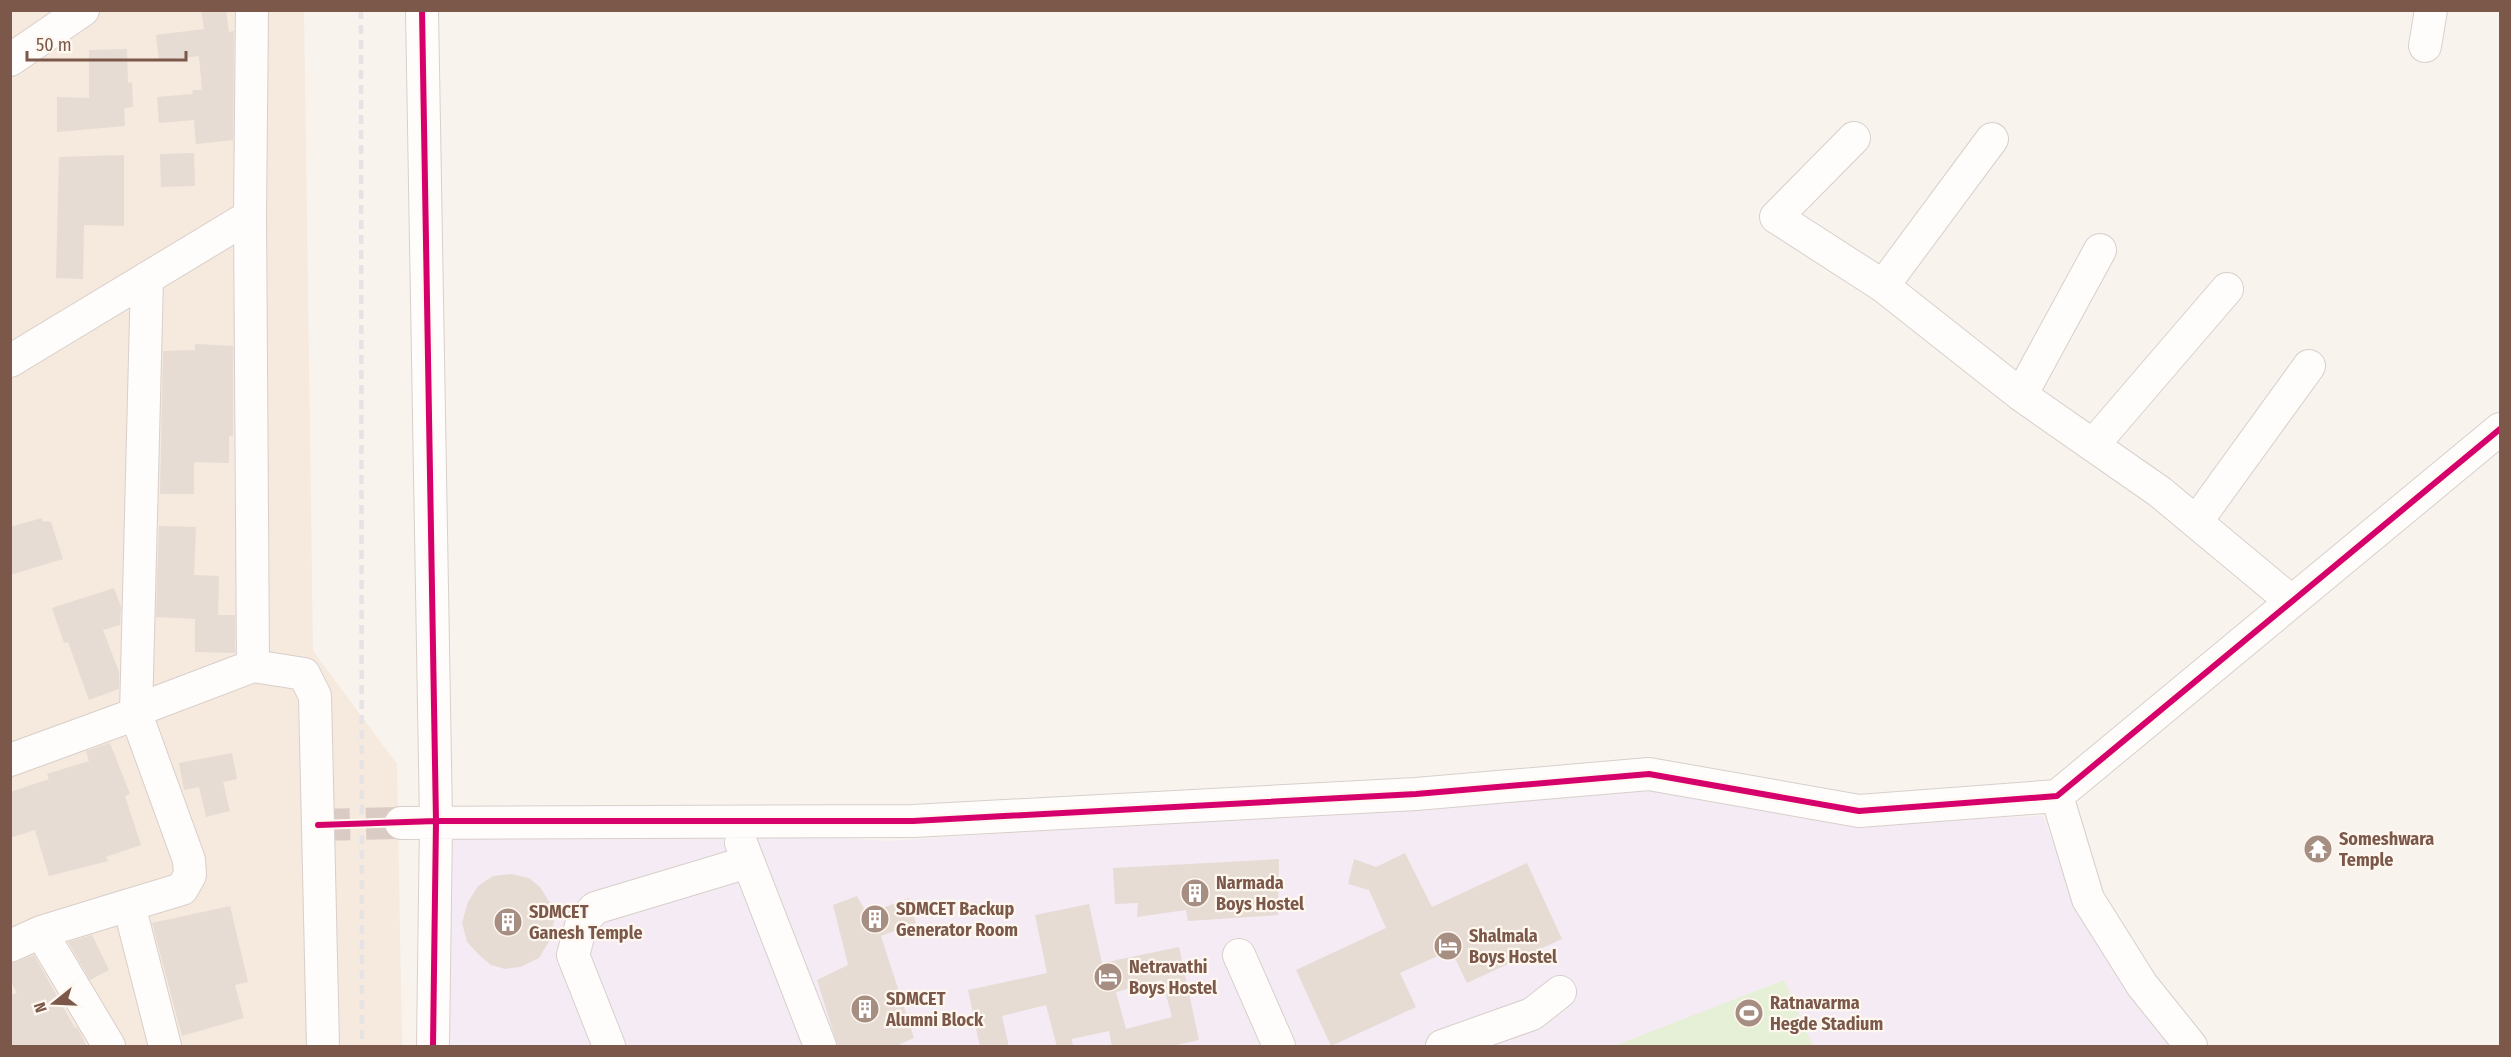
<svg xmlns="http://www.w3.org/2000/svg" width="2511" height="1057" font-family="'Fira Sans Condensed',sans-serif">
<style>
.residential{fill:#f6e9dd}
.education{fill:#f5ebf5}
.green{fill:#e6f0d6}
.building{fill:#e6dcd4;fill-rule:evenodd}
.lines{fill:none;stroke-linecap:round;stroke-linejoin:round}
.minor-tunnel{stroke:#daccc4;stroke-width:32;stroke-dasharray:32 16;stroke-linecap:butt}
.minor-casing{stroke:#d8cfca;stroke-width:34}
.minor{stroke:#fefdfc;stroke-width:32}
.rail{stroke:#e5e3e6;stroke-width:4.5;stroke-dasharray:9 6;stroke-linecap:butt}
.cycleway-casing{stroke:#fff8f0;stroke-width:10}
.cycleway{stroke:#d6006c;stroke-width:6}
.labels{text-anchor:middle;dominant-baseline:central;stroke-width:4.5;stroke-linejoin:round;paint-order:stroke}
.poi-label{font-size:18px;font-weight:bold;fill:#7b5849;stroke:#fff8f0;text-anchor:start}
</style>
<rect width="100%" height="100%" fill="#f9f3ed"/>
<path class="residential" d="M10 11H304L313 651 397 764 402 1046H11Z"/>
<path class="education" d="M1673 789 1856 823 2043 816 2084 924 2174 1046H440L449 831H738L888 841 1410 805Z"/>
<path class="green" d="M1784 980 1813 1046H1614Z"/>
<path class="building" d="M201 10H226L229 32 234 31 233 140 196 144 194 120 159 123 157 97 193 94 192 90H202L199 56 159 61 156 35 204 29Z
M127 49 128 83 132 82 133 107 124 108 125 126 57 132V97L89 98V50Z
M194 153 195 186 161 187 160 154Z
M124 155V226L84 225 83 279 56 278 59 157Z
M195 344 233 346V436H229V463L194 462V494H160L163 351 195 350Z
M42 518V521L51 522 63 559 10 575V527Z
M159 526 196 527 194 575 219 576 218 615H235V653L195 652V619L156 617Z
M114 588 121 607 120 625 103 630 119 672V689L89 700 68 642 64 643 52 608Z
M110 743 130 794 125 796 141 845 106 857 108 861 49 876 35 830 10 838V792L49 779 47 774 89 761 86 751Z
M232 753 237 779 223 782 230 811 206 817 199 787 184 790 179 763Z
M1405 853 1432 907 1527 863 1562 939 1467 983 1451 950 1400 973 1416 1007 1331 1046 1296 970 1386 928 1369 890 1348 884 1354 859 1376 867Z
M1279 859 1278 915 1188 921 1186 910 1137 917 1138 903 1115 904 1113 868Z
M511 874 529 878 540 887 550 903 554 921 550 940 539 958 520 967 505 969 491 965 479 955 467 942 462 923 468 902 478 886 493 876Z
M857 896 867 914 909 898 916 923 881 936 914 1038 894 1047H838L817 980 848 965 833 905Z
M1089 904 1102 963 1179 947 1199 1040 1168 1047H1112L1109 1031 1072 1039 1073 1047H1057L1046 1005 1002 1016 1009 1047H980L968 990 1047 973 1035 915ZM1162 980 1172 1017 1126 1029 1116 992Z
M230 906 248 982 235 985 244 1018 182 1036 152 923Z
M92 935 109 970 90 980 68 942Z
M34 955 75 1028 77 1027 87 1047H10V995L17 993 10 980V964Z"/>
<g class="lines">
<path class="minor-tunnel" d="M318 825 401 823"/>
<g class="minor-casing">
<path id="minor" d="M252 10 250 216 253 666
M422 10 436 821 433 1046
M2425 46 2431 10
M10 60 83 10
M1854 138 1776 217 1883 286 2021 395 2160 492 2291 601
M147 278 136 714 189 860 190 875 182 889 129 905 165 1046
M1883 286 1992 139
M10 361 250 216
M2021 395 2100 250
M2093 445 2227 289
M2196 522 2309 366
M10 760 136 714 145 707 253 666 304 674 315 696 323 1046
M2057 796 2088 899 2142 985 2191 1046
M401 823 913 821 1416 794 1649 774 1859 811 2057 796 2500 429
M741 843 820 1046
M41 932 109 1046
M10 946 41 932 129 905
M1239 955 1279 1046
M609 1046 573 955 582 922 595 908 748 862
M1442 1046 1532 1014 1560 992"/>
</g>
<use href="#minor" class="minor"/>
<path class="rail" d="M361 10 362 1046"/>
<g class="cycleway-casing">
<path id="cycleway" d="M422 10 436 821 433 1046
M318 825 436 821H913L1416 794 1649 774 1859 811 2057 796 2500 429"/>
</g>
<use href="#cycleway" class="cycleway"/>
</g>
<defs>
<g id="temple-disc" transform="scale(1.5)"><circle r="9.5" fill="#a78e82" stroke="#fff8f0"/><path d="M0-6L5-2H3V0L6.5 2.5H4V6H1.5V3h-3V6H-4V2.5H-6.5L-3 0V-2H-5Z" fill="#fff"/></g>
<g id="building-disc" transform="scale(1.5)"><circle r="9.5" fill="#a78e82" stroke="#fff8f0"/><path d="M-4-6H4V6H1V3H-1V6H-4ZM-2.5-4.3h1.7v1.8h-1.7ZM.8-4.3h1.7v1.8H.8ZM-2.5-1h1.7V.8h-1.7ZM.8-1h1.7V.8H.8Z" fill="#fff"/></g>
<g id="hotel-disc" transform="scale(1.5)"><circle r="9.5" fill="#a78e82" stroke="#fff8f0"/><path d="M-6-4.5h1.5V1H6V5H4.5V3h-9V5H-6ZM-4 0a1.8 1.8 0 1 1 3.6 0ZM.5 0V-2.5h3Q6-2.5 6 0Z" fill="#fff"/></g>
<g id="stadium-disc" transform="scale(1.5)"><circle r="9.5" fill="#a78e82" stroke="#fff8f0"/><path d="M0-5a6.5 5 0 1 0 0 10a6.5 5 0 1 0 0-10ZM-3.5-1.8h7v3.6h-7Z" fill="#fff"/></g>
</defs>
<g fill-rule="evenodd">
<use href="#temple-disc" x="2318" y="849"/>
<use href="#building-disc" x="1195" y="893"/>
<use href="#building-disc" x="875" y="919"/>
<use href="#building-disc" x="508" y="922"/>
<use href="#hotel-disc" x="1448" y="946"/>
<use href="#hotel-disc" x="1108" y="977"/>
<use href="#building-disc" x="865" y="1009"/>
<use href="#stadium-disc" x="1749" y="1013"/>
</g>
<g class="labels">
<g class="poi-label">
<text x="2339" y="839">Someshwara<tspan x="2339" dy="21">Temple</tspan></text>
<text x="1216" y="883">Narmada<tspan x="1216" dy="21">Boys Hostel</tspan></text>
<text x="896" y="909">SDMCET Backup<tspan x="896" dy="21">Generator Room</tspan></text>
<text x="529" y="912">SDMCET<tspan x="529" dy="21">Ganesh Temple</tspan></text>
<text x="1469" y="936">Shalmala<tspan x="1469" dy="21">Boys Hostel</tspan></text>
<text x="1129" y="967">Netravathi<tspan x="1129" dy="21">Boys Hostel</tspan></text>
<text x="886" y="999">SDMCET<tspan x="886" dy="21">Alumni Block</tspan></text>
<text x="1770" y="1003">Ratnavarma<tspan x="1770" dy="21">Hegde Stadium</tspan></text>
</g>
</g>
<rect width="2511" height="1057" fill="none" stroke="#7b5849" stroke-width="24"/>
<g transform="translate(54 1003) rotate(252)" stroke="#fff8f0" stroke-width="4.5" paint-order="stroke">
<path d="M0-4.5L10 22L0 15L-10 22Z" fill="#7b5849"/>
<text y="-9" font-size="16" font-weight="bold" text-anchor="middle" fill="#7b5849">N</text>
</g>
<path d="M27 51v9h159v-9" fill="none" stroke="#7b5849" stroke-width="3"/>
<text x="36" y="51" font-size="18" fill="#7b5849" stroke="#fff8f0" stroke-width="4.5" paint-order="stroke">50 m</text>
</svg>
